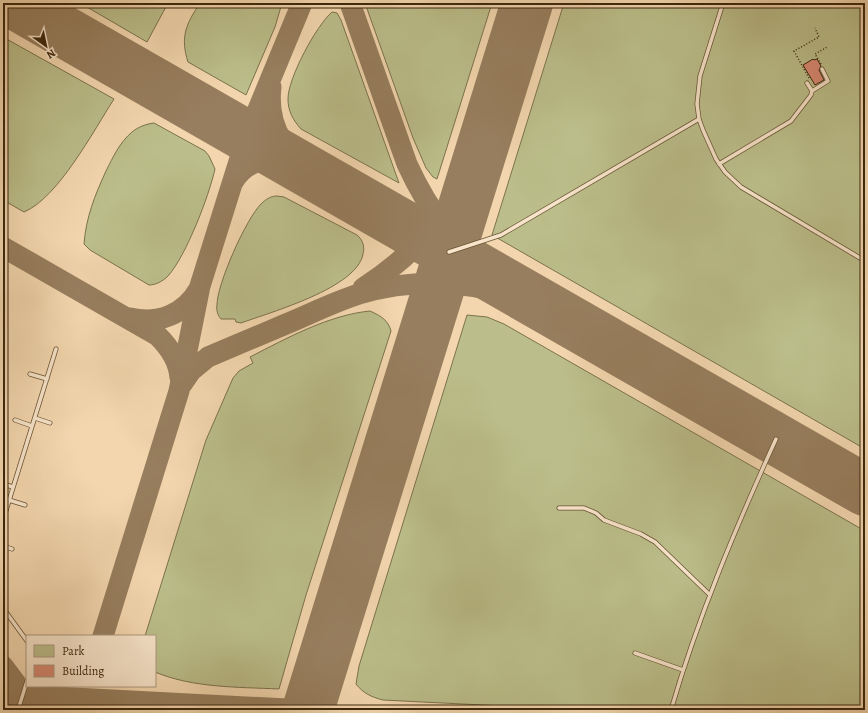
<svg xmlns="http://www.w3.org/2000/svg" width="868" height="713" font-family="Alegreya,serif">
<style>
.green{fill:#bbbe8a;stroke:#7b724c}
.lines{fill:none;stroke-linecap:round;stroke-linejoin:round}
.taxiway{stroke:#977e5e;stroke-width:21}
.runway{stroke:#977e5e;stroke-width:52}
.building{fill:#d98973;stroke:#3b270d}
.service-casing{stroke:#695335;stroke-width:5}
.path{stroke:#3b270d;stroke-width:1.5;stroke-dasharray:1 2;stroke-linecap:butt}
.service{stroke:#f7e4ca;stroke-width:3.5}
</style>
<rect width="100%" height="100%" fill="#f3d6ae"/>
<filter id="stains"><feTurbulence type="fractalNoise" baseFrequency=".005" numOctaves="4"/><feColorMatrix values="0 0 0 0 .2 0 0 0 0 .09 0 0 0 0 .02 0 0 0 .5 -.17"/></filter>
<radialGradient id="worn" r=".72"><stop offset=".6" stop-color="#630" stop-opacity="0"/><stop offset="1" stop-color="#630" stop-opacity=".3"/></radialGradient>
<path class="green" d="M80 3H168L147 42Z
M200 3H282L275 27 246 95 188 62C180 37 186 24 200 3Z
M365 3H492L437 179 433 177 426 168 413 138Z
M564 3H865V449L492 235Z
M332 12 337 13 341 20 399 183 301 129C293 120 288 111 288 99 288 78 316 26 332 12Z
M3 37 114 99C94 130 58 198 24 212L3 200Z
M154 123 205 151 209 156 215 169C209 196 186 256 168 276 163 281 156 285 149 285L90 250 84 244C86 217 95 195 106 171 113 157 120 142 132 132 138 127 146 124 154 123Z
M277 196 284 197 357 235C363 240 365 247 363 254 357 288 271 312 241 323L236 322 235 319H221C218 316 216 310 217 305 217 284 246 219 261 204 266 199 271 196 277 196Z
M370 311C381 316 388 320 391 331L306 595 279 689C238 687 193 688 155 672V636H145L206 440 233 378 239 371 253 363 250 357C287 338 329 315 370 311Z
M467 315 487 317 504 324 865 531V710H582L383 700C371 697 363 693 356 684L359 666Z"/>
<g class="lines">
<path class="taxiway" d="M350 3 407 164C429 212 456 248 499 280
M271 87C266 131 288 155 322 179
M233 182C248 157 273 156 298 165
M3 247 158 336C170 348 179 361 180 378
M363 288C412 257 449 215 477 164
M130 318C158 325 185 314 199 289
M182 384 191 371 208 357C234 346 260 335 286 324 310 314 334 302 359 294 427 274 493 283 556 313
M103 636 179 391 200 286 247 136 302 3
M3 666 30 702
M3 692 17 695 306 710
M3 709 4 710"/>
<path class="runway" d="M14 3 865 490
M308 710 527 3"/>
</g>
<path class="building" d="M813 59 814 60 817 59 821 66 819 70 824 80 815 85 803 65Z"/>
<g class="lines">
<g class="service-casing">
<path id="service" d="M723 3 700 76 697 104 699 119 703 130 716 159 725 172 741 187 865 261
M807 83 812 91
M719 164 791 121 811 95 812 91 828 81 822 69
M449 252 501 235 699 119
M30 374 47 379
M35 418 50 423
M15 420 32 426
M3 484 13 487
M9 500 25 505
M559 508H584L596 513 604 520 641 534 655 542 710 595
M3 520 56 349
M3 546 12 549
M3 608 27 641
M635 653 683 670
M18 710 27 681
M671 710C698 617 736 527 776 439"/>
</g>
<path class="path" d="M821 64 815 54 827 47 826 46
M809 78 794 51 819 37 815 28"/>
<use href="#service" class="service"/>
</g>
<rect width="868" height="713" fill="none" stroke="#f3d6ae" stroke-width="16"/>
<rect x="4" y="4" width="860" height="705" fill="none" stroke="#3b270d" stroke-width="2"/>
<rect x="8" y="8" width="852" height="697" fill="none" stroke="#3b270d"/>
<rect x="26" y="635" width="130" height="52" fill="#f7e4ca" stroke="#ac987e"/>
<rect x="34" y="645" width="20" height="12" fill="#bbbe8a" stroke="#ac987e"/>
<text x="62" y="655" font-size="12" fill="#3b270d">Park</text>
<rect x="34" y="665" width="20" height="12" fill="#d98973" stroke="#ac987e"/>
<text x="62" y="675" font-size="12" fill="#3b270d">Building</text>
<g transform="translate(46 46) rotate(147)" stroke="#f7e4ca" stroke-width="3" paint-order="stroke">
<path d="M0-3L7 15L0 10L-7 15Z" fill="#3b270d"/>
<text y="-6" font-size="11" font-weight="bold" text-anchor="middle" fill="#3b270d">N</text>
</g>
<rect width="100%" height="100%" filter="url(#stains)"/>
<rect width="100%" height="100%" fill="url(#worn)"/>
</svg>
